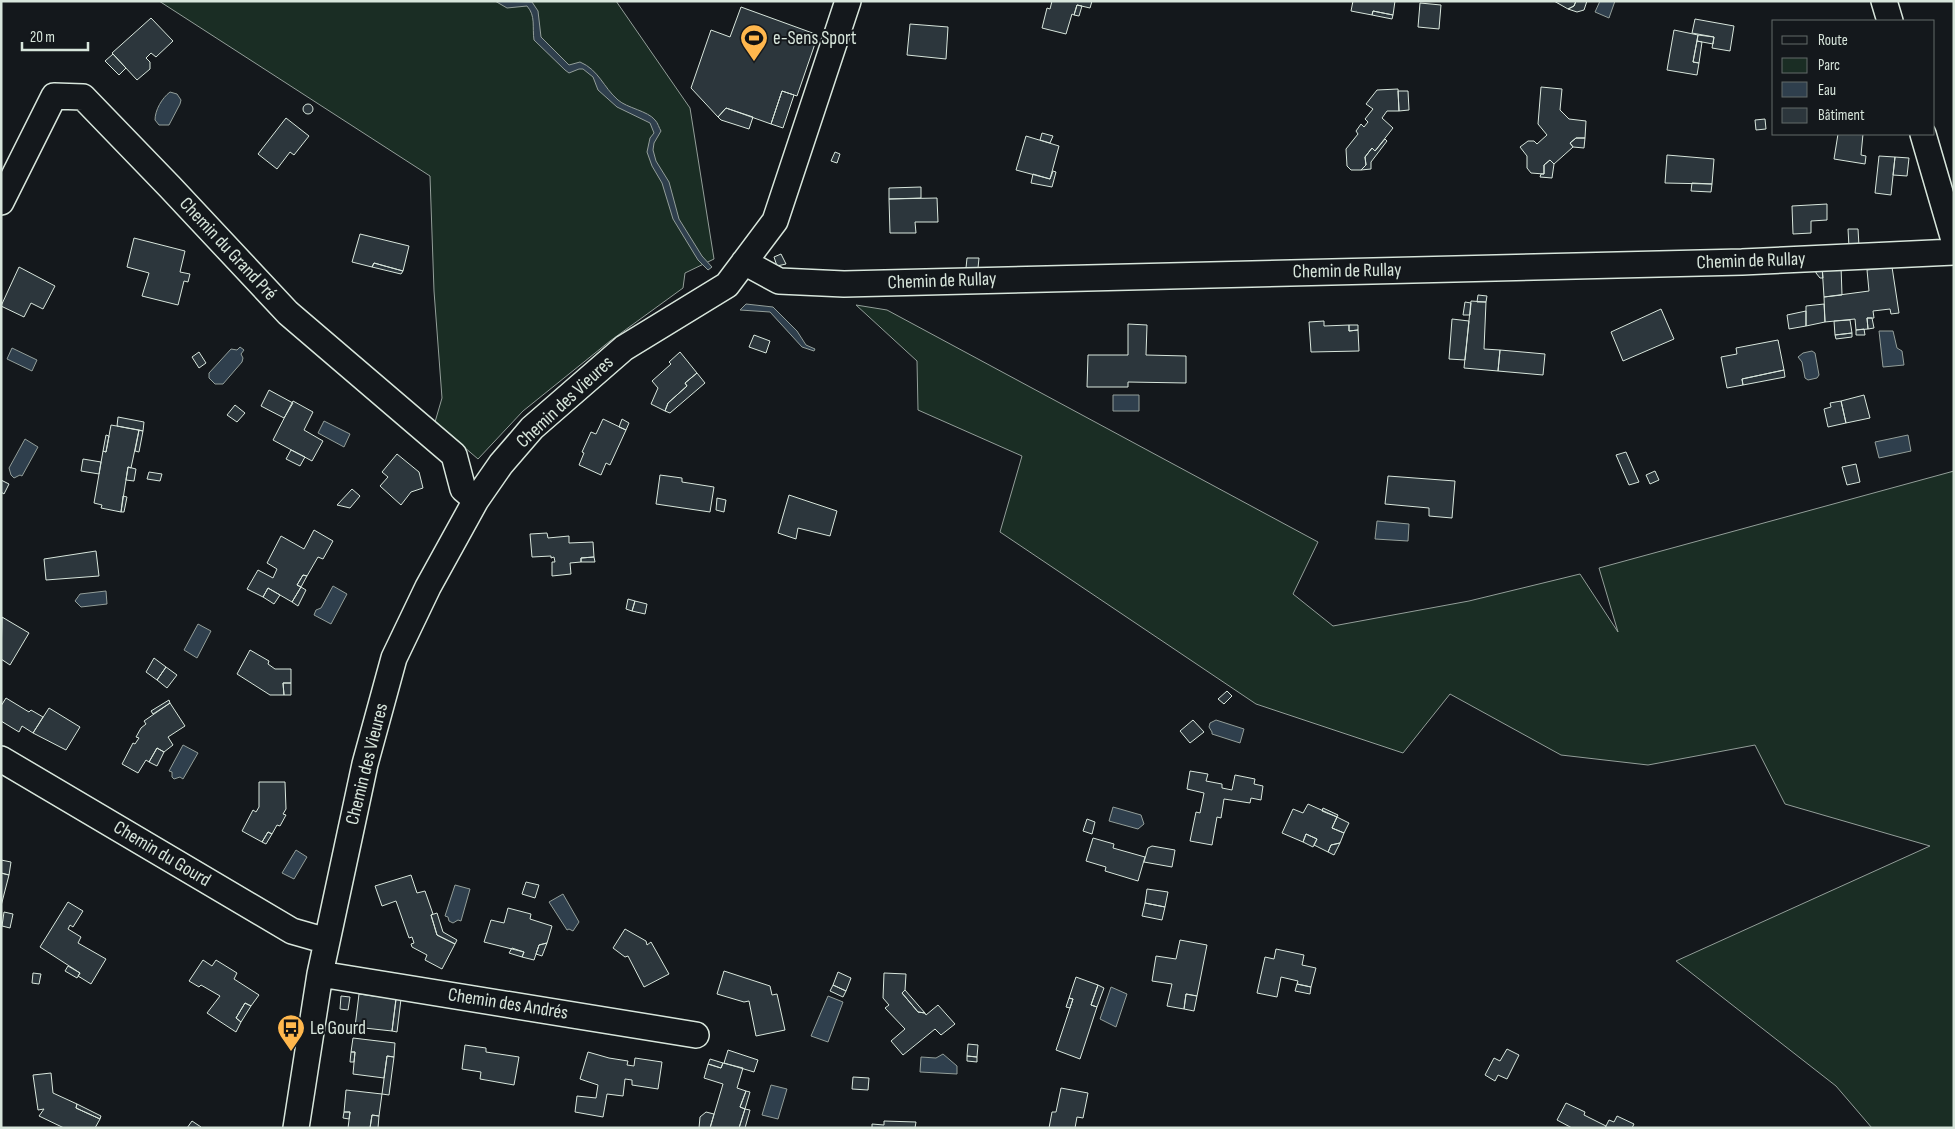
<svg xmlns="http://www.w3.org/2000/svg" width="1955" height="1129" font-family="'Sofia Sans Condensed',sans-serif">
<style>
.green{fill:#1a2d24;stroke:#939e99}
.water{fill:#2f3f4d;stroke:#939e99}
.building{fill:#2c363c;stroke:#d8e6dc}
.lines{fill:none;stroke-linecap:round;stroke-linejoin:round}
.minor-casing{stroke:#d8e6dc;stroke-width:28}
.minor{stroke:#14181c;stroke-width:25}
.labels{text-anchor:middle;dominant-baseline:central;stroke-width:4;stroke-linejoin:round;paint-order:stroke}
.poi-label{font-size:19px;fill:#d8e6dc;stroke:#14181c;text-anchor:start}
.street-label{font-size:19px;fill:#d8e6dc;stroke:#14181c}
</style>
<rect width="100%" height="100%" fill="#14181c"/>
<path class="green" d="M159 1H616L690 108 714 259 685 273 683 288 610 341 523 411 478 459 435 422 442 398 434 291 430 176Z
M856 305 887 310 1318 542 1293 594 1333 626 1469 601 1580 574 1618 632 1599 568 1954 471V1128H1872L1836 1086 1676 961 1930 846 1785 804 1755 745 1648 765 1561 755 1450 694 1403 753 1256 704 1000 532 1022 456 918 410 917 361Z"/>
<path class="water" d="M495 1 532 2 538 11 541 37 569 65 580 62C599 70 603 87 618 100 627 108 648 111 655 120 658 123 659 128 661 131L654 143 653 150 656 161 669 182 679 219 702 256 712 267 708 270 698 260 673 219 662 183 652 166 647 152 650 138 654 133 650 123 617 107 598 90 593 77 583 69H579L569 73 565 70 534 40C532 27 536 16 527 6L507 8Z
M1600 1H1615L1609 18 1595 12Z
M170 92 177 94 181 100 180 104 169 125H159L155 120C155 110 162 98 170 92Z
M746 304 773 307 797 331 806 345 815 349 814 351 802 347 770 312 740 310Z
M1879 331H1893L1897 348 1902 351 1904 365 1883 367Z
M240 347 244 350 241 354 243 358 242 362 223 384H215L209 378V373L231 349 237 350Z
M12 348 37 360 32 371 7 359Z
M1812 351 1815 353 1819 375 1817 378 1808 380 1805 378 1802 362 1798 357 1803 353Z
M1113 395H1139V411H1113Z
M324 421 350 434 344 447 318 433Z
M1908 435 1911 451 1879 458 1875 442Z
M25 439 38 447 22 476 20 475 14 478 11 475 9 468Z
M1377 521 1409 524 1408 541 1375 539Z
M333 586 347 594 331 624 314 615 316 610 321 608Z
M106 591 107 604 81 607 75 601 80 594Z
M198 624 211 631 197 658 184 650Z
M1216 720 1244 729 1240 743 1212 734V732L1209 727 1210 723Z
M183 745 198 753 183 779 180 777 174 779 172 777V772L169 771Z
M1113 807 1141 815 1144 824 1138 829 1109 821Z
M296 850 307 857 294 879 282 873Z
M455 885 470 889 461 921 458 920 453 923 449 921 448 917 445 916Z
M563 894 579 922 573 931 569 929 567 930 549 902Z
M1111 987 1127 994 1116 1027 1100 1019Z
M828 996 843 1002 828 1042 811 1036Z
M943 1054 957 1066V1074L920 1072 921 1057 936 1058Z
M771 1085 787 1089 778 1119 762 1115Z"/>
<path class="building" d="M1052 1H1092L1090 8 1077 5 1074 15 1072 14 1066 34 1042 28 1047 8 1050 9Z
M1353 1H1395L1393 15 1373 11 1372 15 1351 11Z
M1554 1H1576L1574 6 1568 9Z
M1576 1H1587L1584 10 1577 12 1568 9 1574 6Z
M1420 3 1441 5 1439 29 1418 27Z
M1077 5 1082 6 1079 16 1074 15Z
M741 7 818 35 797 96 782 91 771 124 726 108 718 117 691 88 711 30 730 37Z
M1373 11 1393 15 1392 19 1372 15Z
M151 18 173 41 156 57 151 53 146 58 150 62V69L137 80 112 53Z
M1695 19 1734 26 1730 51 1712 48 1714 37 1692 33Z
M910 24 948 27 946 59 907 55Z
M1674 30 1698 35 1693 62 1699 63 1697 75 1667 70Z
M1698 35 1714 37 1713 44 1697 41Z
M1697 41 1702 42 1699 63 1693 62Z
M113 54 126 68 119 75 105 61Z
M1541 87 1562 89 1560 110 1569 119 1586 121 1585 138H1576L1570 143 1573 147 1554 164 1550 160 1544 165V174L1531 173 1527 168V156L1520 147 1528 141H1534L1537 144 1547 135 1538 124Z
M1398 89 1399 111H1387L1382 118 1393 128 1375 151 1372 148 1365 157 1366 165 1361 170H1351L1347 166 1346 149 1358 134 1356 131 1361 124 1364 127 1368 122 1365 119 1373 109 1366 104 1377 90Z
M782 91 794 95 783 128 771 124Z
M1398 91H1408L1409 110 1399 111Z
M303 109a5 5 0 1 1 10 0a5 5 0 1 1-10 0Z
M726 108 753 117 749 129 721 120 718 117Z
M286 118 309 136 294 155 290 152 277 169 258 154Z
M1765 119 1766 129 1756 130 1755 120Z
M1042 133 1053 136 1050 143 1040 140Z
M1838 134H1863L1861 155 1866 156 1865 164 1834 159Z
M1026 136 1059 146 1050 179 1016 170Z
M1576 138H1585L1584 148 1573 147 1570 143Z
M1385 139 1387 141 1371 162V169L1361 170 1366 165 1365 157 1372 148 1375 151Z
M835 152 840 154 837 163 831 161Z
M1667 155 1714 159 1712 184 1665 183Z
M1879 156 1895 157 1891 195 1875 193Z
M1895 157 1909 158 1907 176 1893 175Z
M1550 160 1554 164 1552 178 1540 177 1541 174H1544V165Z
M1053 171 1056 172 1052 187 1031 183 1033 174 1050 179Z
M1692 183 1712 184 1711 192 1691 191Z
M921 187V198L889 199V188Z
M937 198 938 222H915L916 233H890L889 199Z
M1827 204V220L1811 221V233L1793 234 1792 206Z
M1848 229H1858L1859 246 1849 247Z
M360 234 409 246 403 271 374 263 372 267 352 262Z
M134 238 185 251 180 272 190 274 188 282 184 281 178 305 142 296 149 273 127 267Z
M781 254 786 264 777 266 774 257Z
M967 258H979L978 268H966Z
M374 263 403 271 401 274 372 267Z
M1822 266 1823 278H1820L1816 273V267Z
M1822 266H1841L1842 295 1824 297Z
M19 267 55 286 43 309 31 303 24 317 1 306Z
M1892 267 1899 313 1891 314 1890 309 1873 311 1874 318H1867L1868 329 1856 330 1855 319 1825 322 1824 297 1869 291 1867 270Z
M1478 295 1487 296 1486 302H1477Z
M1471 301 1486 302 1484 349 1500 350 1498 371 1464 368Z
M1465 302 1471 303 1470 315H1463Z
M1824 304 1825 322 1806 326V306Z
M1661 309 1674 339 1623 361 1611 332Z
M1806 311V326L1789 329 1787 315Z
M1867 318H1872L1874 328 1868 329Z
M1452 319 1469 321 1465 360 1449 359Z
M1850 320 1852 333 1835 335 1834 321Z
M1324 321V326L1349 325V331L1358 330 1359 351 1311 352 1309 322Z
M1128 324 1147 325 1146 355 1186 356V383L1128 382V387H1087L1088 355H1128Z
M1349 325H1358V330L1349 331Z
M1864 329 1865 335H1856V330Z
M1852 333V337L1836 339 1835 335Z
M754 335 770 341 766 353 749 347Z
M1778 340 1784 370 1742 379 1743 385 1727 388 1721 357 1737 354 1736 348Z
M1500 350 1545 354 1543 375 1498 371Z
M199 352 206 363 199 368 192 357Z
M680 352 697 373 685 383 687 386 668 403 665 411 651 404 658 388 652 381 671 364 669 362Z
M1784 370 1785 377 1743 385 1742 379Z
M697 373 705 383 670 413 665 411 668 403 687 386 685 383Z
M269 390 293 403 284 418 261 406Z
M1864 395 1870 418 1846 423 1841 401Z
M293 401 313 412 304 430 323 441 312 461 273 440Z
M1841 401 1846 423 1828 427 1824 409 1831 407 1830 403Z
M235 405 245 413 237 422 227 415Z
M118 417 144 422 143 431 117 426Z
M603 419 626 430 610 465 606 463 601 475 579 465 584 453 582 452 591 432 596 434Z
M622 419 629 423 626 430 619 427Z
M111 425 139 430 131 468 128 467 121 512 101 508 102 505 94 503 103 451 106 452Z
M139 430 143 431 139 452 135 451Z
M106 435 109 436 106 452 103 451Z
M291 450 305 457 300 466 286 459Z
M1626 452 1639 482 1629 485 1616 455Z
M397 454 419 472 423 488 411 492 401 505 380 486 388 477 382 472Z
M83 459 101 462 99 474 81 471Z
M1856 464 1860 482 1847 485 1842 467Z
M128 467 136 469 134 481 126 480Z
M1655 471 1659 480 1650 484 1646 475Z
M149 472 162 474 160 481 147 479Z
M660 475 682 478V482L714 487 710 512 656 504Z
M1388 476 1455 481 1452 518 1429 516V508L1385 504Z
M1 480 9 484 4 494 1 492Z
M352 489 360 496 350 508 337 505Z
M789 495 837 511 830 536 798 528 796 539 778 533Z
M123 496 127 497 124 512H121Z
M717 498 726 500 724 512 716 510Z
M314 530 333 541 323 559 318 557 307 576 303 575 297 585 301 587 292 602 268 588 263 597 247 589 258 570 273 578 277 569 267 563 281 536 304 549Z
M547 533 548 538 569 536V543L593 542 594 557 581 558V562L570 563 571 574 552 576V562H555L554 557 551 558V556L532 557 530 534Z
M96 551 99 576 46 580 44 559Z
M594 557 595 562H581V558Z
M303 575 307 576 301 587 297 585Z
M301 587 306 590 298 606 292 602Z
M268 588 280 595 274 604 263 597Z
M628 599 635 601 632 611 626 609Z
M635 601 647 604 645 614 632 611Z
M2 617 29 633 10 665 1 659Z
M250 650 269 661 268 664 275 669H291V683H283L284 695H270L237 674Z
M154 658 166 667 157 680 146 672Z
M166 667 177 675 167 688 157 680Z
M283 683H291V695H284Z
M1227 691 1232 696 1224 704 1218 699Z
M6 698 29 712 31 710 43 717 33 733 22 726 19 732 1 721V706Z
M169 700 170 703 153 714 151 711Z
M170 703 185 726 168 737 173 745 164 752 157 748 149 762 146 760 138 773 122 764 133 743 135 744 139 738 136 737 141 728 146 724 144 721Z
M49 708 80 727 66 750 33 733Z
M1193 720 1204 732 1190 743 1180 731Z
M157 748 164 752 157 766 149 762Z
M1190 771 1208 774 1206 781 1222 784V788L1232 790 1235 775 1255 779 1254 784 1263 786 1261 800 1251 798 1250 803 1224 799 1221 818 1217 817 1212 845 1190 841 1196 812 1200 813 1204 793 1187 789Z
M259 782H285L286 809 283 814 286 815 280 826 277 825 272 834 268 832 262 842 242 831 253 810 256 812 259 807Z
M1308 804 1337 817 1332 828 1344 833 1340 843 1331 845 1328 852 1314 845 1317 839 1306 834 1303 842 1282 833 1293 809 1303 813Z
M1323 808 1338 815 1337 817 1322 811Z
M1337 817 1349 823 1344 833 1332 828Z
M1087 819 1095 822 1092 834 1083 831Z
M268 832 272 834 266 844 262 842Z
M1306 834 1317 839 1313 847 1303 842Z
M1093 838 1114 844 1113 848 1145 857 1138 881 1105 871 1106 867 1086 861Z
M1340 843 1334 855 1328 852 1331 845Z
M1152 846 1175 850 1172 867 1144 862 1148 848Z
M1 860 11 862 9 875 1 873Z
M1 873 9 875 1 906Z
M411 875 417 893 425 891 433 914 431 915 437 935 455 944 442 969 425 960 427 955 412 947 411 944 414 943 412 937 409 938 396 901 382 906 375 886Z
M526 882 539 885 535 898 522 894Z
M1147 889 1168 892 1165 907 1145 903Z
M68 902 83 911 73 927 70 925 68 929 81 937 78 943 106 959 91 984 78 976 80 973 40 947Z
M1145 903 1165 907 1162 920 1142 916Z
M508 908 531 914 530 919 552 926 547 943 539 945 534 960 522 957 524 952 484 942 491 920 504 923Z
M4 912 13 914 10 928 2 926Z
M437 913 443 932 457 940 455 944 437 935 431 915Z
M625 929 646 941 647 945 651 942 669 974 644 987 628 956 625 957 613 948Z
M1180 940 1207 945 1197 996 1186 994 1184 1009 1167 1006 1172 984 1152 981 1156 956 1176 959Z
M547 943 542 956 536 954 539 945Z
M512 948 524 952 522 957 509 953Z
M1276 949 1304 955 1302 965 1316 968 1311 987 1297 984 1298 981 1281 977 1277 997 1257 993 1265 957 1274 959Z
M203 960 212 966 216 960 237 973 234 979 259 995 251 1006 245 1003 236 1018 241 1022 236 1032 207 1013 220 996 201 985 199 987 189 981Z
M68 966 80 973 77 978 65 971Z
M724 971 770 986 772 995 777 994 785 1030 756 1036 749 1001 744 1002 717 994Z
M838 972 851 978 846 991 833 985Z
M33 973 41 974 39 984 32 983Z
M884 973 906 974 905 990 902 993 918 1012 925 1013 926 1015 938 1005 955 1024 941 1035 935 1029 903 1055 891 1041 905 1029 885 1008 889 1005 883 998Z
M1076 977 1098 985 1091 1005 1097 1007 1080 1059 1056 1050 1073 999 1069 998Z
M1297 984 1311 987 1310 994 1295 991Z
M833 985 846 991 843 997 830 991Z
M1098 985 1104 988 1097 1007 1091 1005Z
M905 990 925 1013 918 1012 902 993Z
M359 994 396 999 392 1031 355 1027Z
M1186 994 1197 996 1194 1011 1184 1009Z
M341 996 350 997 348 1010 340 1009Z
M1069 998 1073 999 1070 1008 1066 1007Z
M396 999H401L397 1032 392 1031Z
M245 1003 251 1006 241 1022 236 1018Z
M353 1038 395 1043 394 1057 387 1056 384 1078 353 1074 355 1052H351Z
M968 1044 978 1045 977 1057 967 1056Z
M465 1045 486 1048V1052L519 1057 514 1085 480 1079 481 1072 462 1069Z
M1507 1049 1519 1055 1507 1079 1498 1075 1495 1081 1485 1075 1494 1058 1500 1061Z
M728 1050 758 1060 754 1072 724 1063Z
M351 1052H355L354 1062H350Z
M588 1052 609 1058 628 1061 627 1065 634 1066 635 1058 662 1062 658 1089 632 1085V1080L625 1079 623 1096 607 1094 603 1117 575 1112 577 1096 596 1098 598 1085 580 1079Z
M387 1056 394 1057 389 1095 382 1094Z
M967 1056 977 1057V1062L967 1061Z
M710 1059 723 1063 721 1068 708 1064Z
M723 1063 743 1068 737 1088 746 1091 740 1107 745 1109 739 1128H710L723 1084 704 1078 708 1064 721 1068Z
M51 1073 53 1093 77 1104 76 1108 100 1119 95 1128H64L39 1116 44 1109 38 1110 33 1075Z
M853 1077 869 1078 868 1090 852 1089Z
M1061 1088 1088 1093 1083 1118 1077 1117 1075 1128H1049L1052 1112H1056Z
M346 1090 382 1094 379 1116 372 1115 370 1128H348L350 1112H344Z
M746 1091 750 1092 745 1109 740 1107Z
M1566 1103 1585 1112 1584 1115 1606 1126 1605 1128H1572L1557 1120Z
M77 1104 101 1116 100 1119 76 1108Z
M745 1109 750 1110 745 1128H739Z
M344 1112H350L349 1119 343 1118Z
M706 1112 714 1114 710 1128H699L700 1117Z
M372 1115 379 1116 378 1128H370Z
M1617 1116 1634 1124 1632 1128H1605L1609 1120 1614 1122Z
M192 1121 201 1127 202 1128H187Z
M884 1121 916 1122 915 1128H872V1124L884 1125Z"/>
<g class="lines">
<g class="minor-casing">
<path id="minor" d="M1884 1 1890 21
M1923 134 1954 240
M1 202 54 96 83 97 170 187 288 313 454 455 463 489 476 500
M744 262 779 281 844 284 1742 262 1954 252
M1 759 292 931 327 941
M320 974 696 1035
M296 1128 320 974 365 764 394 658 428 587 476 500 501 464 532 428 624 348 727 285 775 221 848 1"/>
</g>
<use href="#minor" class="minor"/>
</g>
<defs>
<g id="stadium-pin" transform="scale(1.4375)"><path d="M0 17L-7.5 6A9.5 9.5 0 1 1 7.5 6Z" fill="#ffb74d" stroke="#14181c"/><path d="M0-5a6.5 5 0 1 0 0 10a6.5 5 0 1 0 0-10ZM-3.5-1.8h7v3.6h-7Z" fill="#111"/></g>
<g id="bus-pin" transform="scale(1.4375)"><path d="M0 17L-7.5 6A9.5 9.5 0 1 1 7.5 6Z" fill="#ffb74d" stroke="#14181c"/><path d="M-5-6H5V4H4V6H2V4H-2V6H-4V4H-5ZM-3.5-4V0h7V-4ZM-3.5 1.2v1.5H-2V1.2ZM2 1.2v1.5H3.5V1.2Z" fill="#111"/></g>
</defs>
<g fill-rule="evenodd">
<use href="#stadium-pin" x="754" y="38"/>
<use href="#bus-pin" x="291" y="1028"/>
</g>
<g class="labels">
<g class="poi-label">
<text x="773" y="38">e-Sens Sport</text>
<text x="310" y="1028">Le Gourd</text>
</g>
<g class="street-label">
<text transform="translate(228 249) rotate(47)">Chemin du Grand Pré</text>
<text transform="translate(1751 261) rotate(-2)">Chemin de Rullay</text>
<text transform="translate(1347 271) rotate(-1)">Chemin de Rullay</text>
<text transform="translate(942 281) rotate(-2)">Chemin de Rullay</text>
<text transform="translate(565 402) rotate(-43)">Chemin des Vieures</text>
<text transform="translate(367 764) rotate(-76)">Chemin des Vieures</text>
<text transform="translate(162 854) rotate(31)">Chemin du Gourd</text>
<text transform="translate(508 1004) rotate(9)">Chemin des Andrés</text>
</g>
</g>
<rect width="1955" height="1129" fill="none" stroke="#d8e6dc" stroke-width="5"/>
<rect x="1772" y="20" width="162" height="115" fill="#14181c" stroke="#626a69"/>
<rect x="1782" y="36" width="25" height="8" fill="#14181c" stroke="#626a69"/>
<text x="1818" y="45" font-size="15" fill="#d8e6dc">Route</text>
<rect x="1782" y="58" width="25" height="15" fill="#1a2d24" stroke="#626a69"/>
<text x="1818" y="70" font-size="15" fill="#d8e6dc">Parc</text>
<rect x="1782" y="82" width="25" height="15" fill="#2f3f4d" stroke="#626a69"/>
<text x="1818" y="95" font-size="15" fill="#d8e6dc">Eau</text>
<rect x="1782" y="108" width="25" height="15" fill="#2c363c" stroke="#626a69"/>
<text x="1818" y="120" font-size="15" fill="#d8e6dc">Bâtiment</text>
<path d="M22 42v8h66v-8" fill="none" stroke="#d8e6dc" stroke-width="2.5"/>
<text x="30" y="42" font-size="15" fill="#d8e6dc" stroke="#14181c" stroke-width="4" paint-order="stroke">20 m</text>
</svg>
